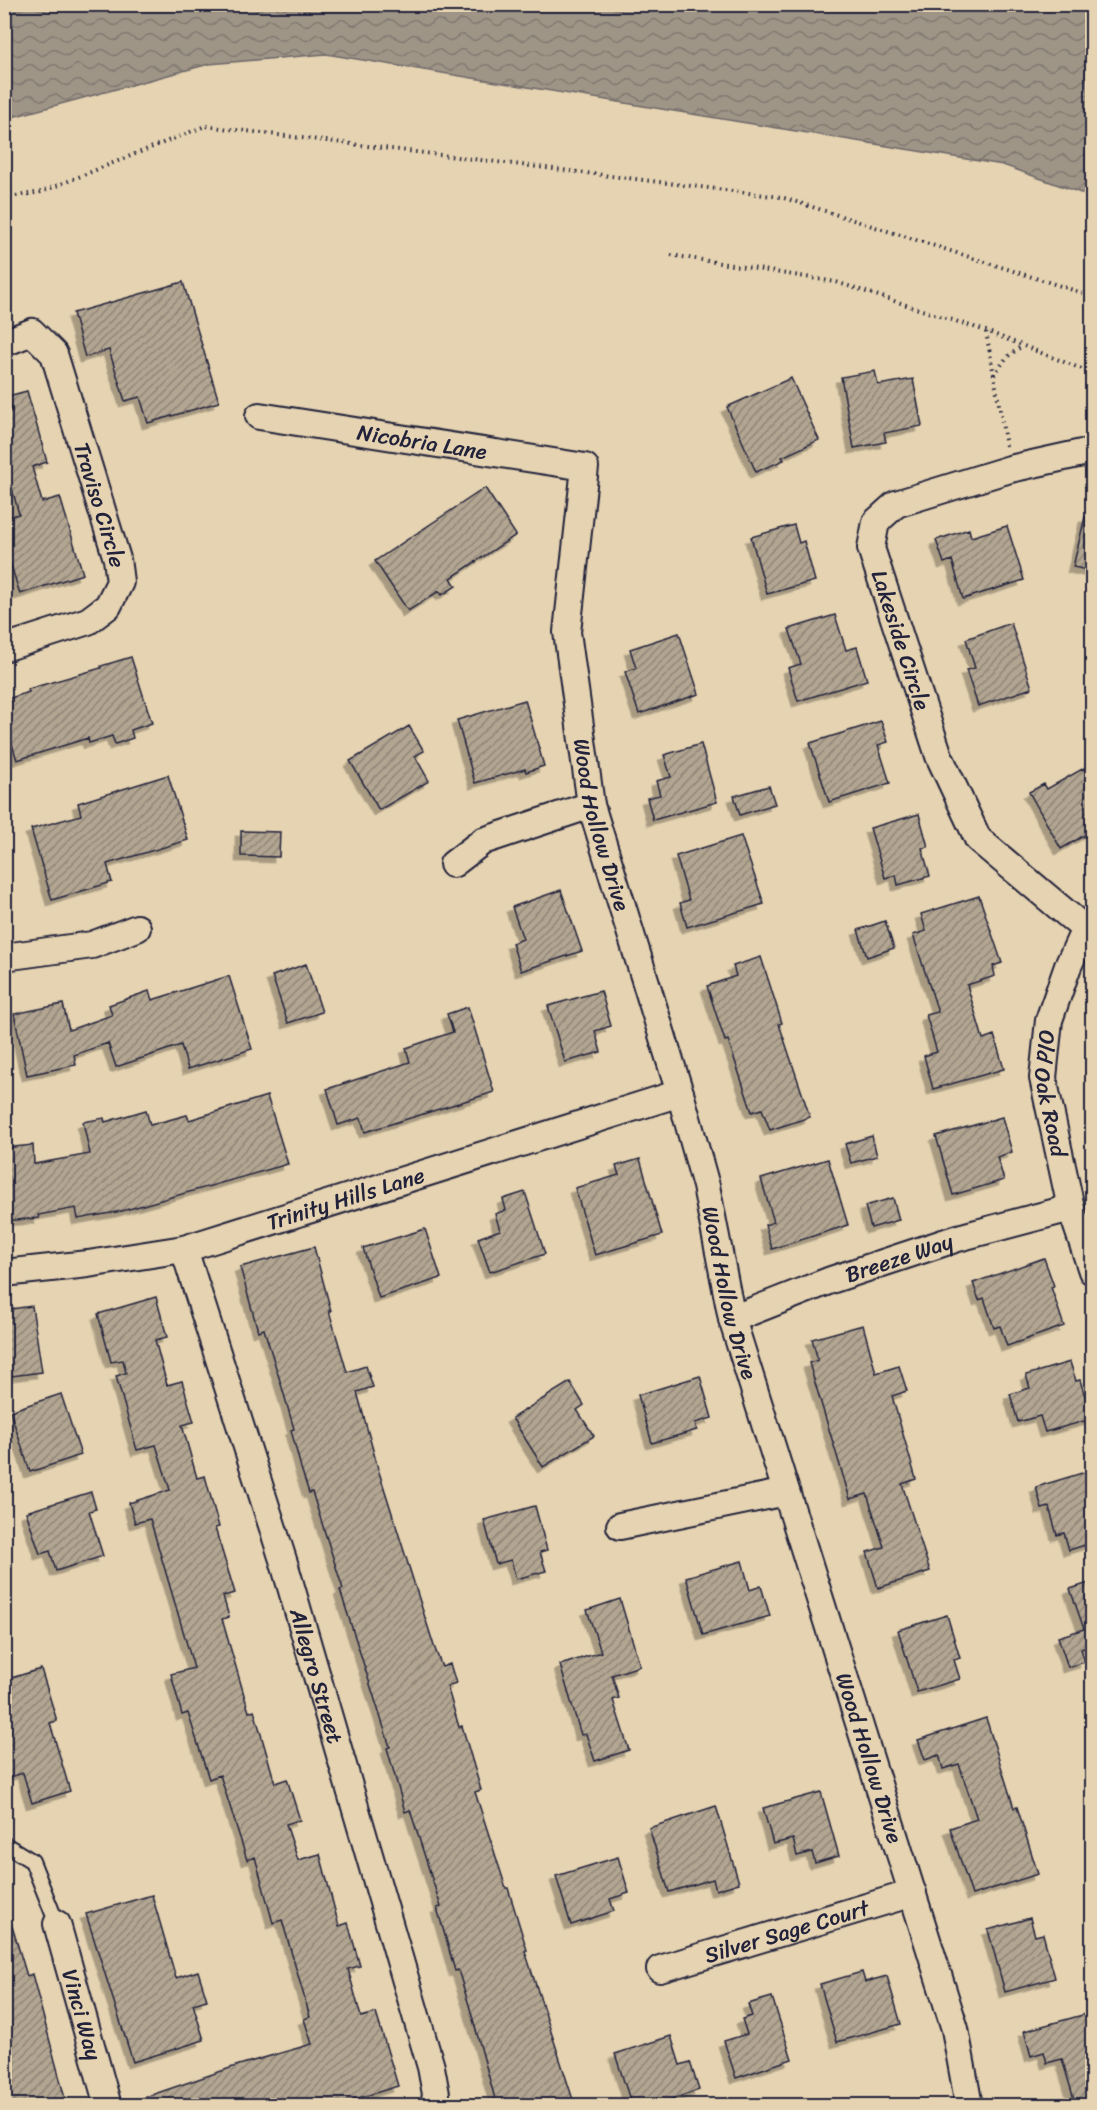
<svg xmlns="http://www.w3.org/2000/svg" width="1097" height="2110" font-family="Sriracha,sans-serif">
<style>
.water{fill:url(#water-waves);stroke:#6d6769;stroke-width:1.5}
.building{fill:url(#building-hatch);stroke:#22223b;stroke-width:1.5;filter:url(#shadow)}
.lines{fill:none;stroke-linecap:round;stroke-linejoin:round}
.service-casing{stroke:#22223b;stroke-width:18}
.minor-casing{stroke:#22223b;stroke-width:30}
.path{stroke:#22223b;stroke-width:4;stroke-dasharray:1.5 4.5;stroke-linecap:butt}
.service{stroke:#e5d3b1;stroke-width:14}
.minor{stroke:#e5d3b1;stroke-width:26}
.labels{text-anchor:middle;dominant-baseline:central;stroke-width:4.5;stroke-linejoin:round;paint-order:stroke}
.street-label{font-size:22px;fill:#22223b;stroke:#e5d3b1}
</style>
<defs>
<pattern id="water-waves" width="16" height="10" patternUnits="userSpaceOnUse" patternTransform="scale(1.5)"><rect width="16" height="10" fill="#9f9587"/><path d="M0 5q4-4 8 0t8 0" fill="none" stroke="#817970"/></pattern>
<pattern id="building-hatch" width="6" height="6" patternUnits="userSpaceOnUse" patternTransform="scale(1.5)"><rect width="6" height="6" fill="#b2a591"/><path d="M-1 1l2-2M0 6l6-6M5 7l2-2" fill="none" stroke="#908678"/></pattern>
<filter id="shadow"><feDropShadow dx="-5.5" dy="5.5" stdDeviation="0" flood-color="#0004"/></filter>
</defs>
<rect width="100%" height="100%" fill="#e5d3b1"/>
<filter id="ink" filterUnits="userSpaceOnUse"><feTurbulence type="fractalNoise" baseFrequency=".0167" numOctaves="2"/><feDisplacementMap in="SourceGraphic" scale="12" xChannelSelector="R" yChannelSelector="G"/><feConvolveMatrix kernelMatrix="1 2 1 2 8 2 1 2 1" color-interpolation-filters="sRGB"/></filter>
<g filter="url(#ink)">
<path class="water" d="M5 4 1092 5V197L1003 165 326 54 209 64 5 119Z"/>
<path class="building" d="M183 282 219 402 148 423 140 397 125 401 109 350 85 357 73 313Z
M875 371 878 385 913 379 922 426 884 433 886 442 854 448 841 377Z
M791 378 819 440 782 457 784 460 756 472 727 407Z
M27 391 47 462 32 467 42 502 60 497 83 574 20 594 4 543V518L19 514 8 474 4 475V413L12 411 8 396Z
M485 488 516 535 451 578 456 586 442 595 439 591 408 611 375 561Z
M1085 517H1092V571L1073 567Z
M794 525 799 543 804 541 815 581 767 594 751 537Z
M1007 526 1024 580 963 599 952 560 944 563 936 540 969 529 971 537Z
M835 615 846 650 857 647 867 680 798 701 788 668 801 664 789 629Z
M1011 623 1032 688 978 706 966 670 975 668 966 639Z
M679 633 699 694 639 714 625 672 636 668 630 649Z
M131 657 152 723 131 730 133 738 115 744 112 736 89 743 88 738 17 760 4 719V700L29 692 28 689 101 668V666Z
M525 700 544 766 526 772 525 769 475 783 457 720Z
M881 721 888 742 878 745 890 783 829 802 810 743Z
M409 726 424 751 415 756 429 781 379 810 350 761Z
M701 744 717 802 653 820 647 798 660 795 656 781 671 777 664 755Z
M1084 768 1092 783V831L1061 849 1029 792 1044 784 1047 789Z
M168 775 188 840 107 864 112 882 52 900 31 829 81 815 78 803Z
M769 786 775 804 740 815 734 796Z
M919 814 928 847 922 848 930 876 898 885 896 875 885 878 870 828Z
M241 831 280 832 279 857 241 856Z
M741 836 764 904 687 927 680 903 689 900 676 856Z
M561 890 582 951 521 971 512 943 523 939 512 907Z
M979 896 1002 963 993 966 995 976 967 985 983 1039 994 1035 1004 1069 933 1089 924 1056 937 1052 926 1015 938 1012 913 935 926 931 921 914Z
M885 921 894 948 867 957 858 930Z
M761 957 782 1023 779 1024 810 1117 770 1130 762 1109 752 1112 728 1040 725 1041 707 986 736 976 733 966Z
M306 964 322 1012 288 1023 272 976Z
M229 976 252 1049 188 1069 181 1045 116 1067 108 1043 74 1055 76 1065 27 1075 14 1014 63 1004 69 1030 112 1015 109 1005 149 991 152 1000Z
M601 991 611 1026 595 1031 601 1052 565 1062 548 1006Z
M468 1007 494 1092 365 1132 361 1118 338 1125 327 1089 410 1062 406 1048 453 1032 447 1014Z
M267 1096 288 1164 122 1211 78 1219 76 1208 38 1215 39 1218 4 1221V1148L33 1145 34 1164 90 1154 83 1122 104 1118 105 1122 146 1110 150 1125 187 1115 189 1120Z
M1002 1117 1012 1152 997 1157 1004 1180 953 1195 936 1136Z
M872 1136 877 1156 851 1163 845 1144Z
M640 1159 662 1235 595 1255 575 1188 619 1175 616 1166Z
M828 1159 848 1225 772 1249 765 1225 774 1222 761 1179Z
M525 1192 545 1254 490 1272 478 1238 500 1230 495 1214 506 1210 503 1199Z
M893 1198 899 1220 871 1228 865 1206Z
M425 1229 441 1278 379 1298 363 1248Z
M314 1247 331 1311H329L347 1372 366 1366 373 1387 357 1392 379 1472 434 1646 442 1667 450 1664 456 1683 447 1686 459 1727 462 1726 481 1790 475 1792 506 1888H508L527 1950 525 1951 575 2106H497L469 2005 458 1970 455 1971 448 1946 437 1908 441 1907 410 1810 405 1812 387 1748 390 1747 340 1590 343 1589 312 1492 309 1493 301 1468 291 1430 294 1429 281 1384 264 1329 258 1331 240 1267Z
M1044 1258 1054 1286 1051 1287 1064 1326 1007 1346 1000 1326 994 1328 984 1298 979 1300 973 1283Z
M156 1297 167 1337 155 1340 167 1385 182 1381 194 1422 182 1425 197 1478 205 1476 219 1527 215 1528 235 1593 223 1596 229 1617 222 1619 249 1712 254 1710 275 1783 287 1779 300 1820 286 1824 298 1860 320 1854 339 1926 348 1923 360 1966 348 1969 361 2017 376 2013 398 2086 333 2106H131V2102L239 2065 312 2044 304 2019 310 2017 282 1920 273 1923 255 1857 247 1860 220 1775 209 1779 188 1713 182 1715 171 1674 194 1668 150 1519 135 1523 129 1503 170 1490 156 1445 137 1450 116 1376 126 1373 123 1360 111 1362 98 1314Z
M32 1306 42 1372 4 1377V1310Z
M863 1325 876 1373 899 1366 907 1391 892 1396 916 1479 902 1484 930 1571 878 1588 867 1552 884 1547 867 1494 850 1499 809 1363 818 1360 812 1339Z
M1070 1362 1076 1381 1080 1380 1092 1419 1045 1432 1040 1416 1018 1422 1010 1394 1030 1388 1026 1375Z
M700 1376 712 1418 695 1423 697 1430 652 1443 638 1395Z
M570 1382 584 1405 577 1410 594 1436 543 1467 512 1418Z
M61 1394 81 1455 30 1472 10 1411Z
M1092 1470V1543L1069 1550 1064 1533 1057 1535 1049 1507 1042 1509 1036 1487Z
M91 1492 96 1509 89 1511 103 1556 56 1571 50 1551 40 1554 26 1512Z
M535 1506 547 1550 540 1552 546 1571 516 1579 511 1560 496 1564 484 1520Z
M742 1561 750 1590 761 1586 770 1616 703 1635 686 1577Z
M1092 1582V1645L1081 1649 1085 1662 1068 1667 1058 1637 1084 1629 1070 1589Z
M620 1599 640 1666 612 1675 619 1698 613 1700 629 1750 595 1761 586 1734 581 1735 560 1665 601 1652 587 1610Z
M947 1615 960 1658 954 1660 960 1679 917 1692 898 1630Z
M41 1669 57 1721 50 1723 70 1791 32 1803 23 1773 4 1779V1714L12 1712 4 1687V1680Z
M986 1718 1014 1808 1017 1807 1038 1874 972 1895 950 1828 977 1819 959 1764 943 1769 939 1755 925 1760 918 1740Z
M821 1792 839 1856 815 1863 812 1852 797 1856 793 1839 773 1844 763 1808Z
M716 1806 739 1883 716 1890 713 1879 669 1892 649 1828Z
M618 1857 629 1893 610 1899 614 1911 571 1925 556 1876Z
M152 1895 176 1978 198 1971 207 2000 193 2004 204 2040 133 2062 86 1914Z
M4 1916H9L27 1976 32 1974 67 2106H4Z
M1030 1918 1035 1936 1043 1934 1055 1978 1005 1992 988 1930Z
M862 1972 865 1982 887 1976 901 2024 837 2042 820 1984Z
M772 1997 792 2059 736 2078 724 2041 747 2034 742 2019 752 2016 748 2004Z
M1090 2013 1092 2023V2106H1076L1062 2059 1047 2063 1044 2052 1031 2056 1024 2031Z
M671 2036 680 2065 690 2062 699 2090 651 2106H632L615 2054Z"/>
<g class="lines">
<g class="service-casing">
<path id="service" d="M4 1844 32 1861 57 1924"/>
</g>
<g class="minor-casing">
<g id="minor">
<path id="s1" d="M4 343 32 332 54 354 117 559 120 582 108 606 88 621 4 648"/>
<path id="s2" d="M259 416 585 467 567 632 591 805 680 1093 706 1186 732 1319 955 2029 969 2106"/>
<path d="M453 864 483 841 591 805"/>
<path id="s3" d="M1092 921 1085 929 1068 966 1049 1020 1043 1078 1071 1208 1092 1271"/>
<path d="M1085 929 978 839 939 756 871 548 876 522 896 504 1010 469 1082 453 1092 454"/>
<path d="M4 957 92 945 137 928"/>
<path id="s4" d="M184 1249 284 1563 431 2067 436 2094 434 2106"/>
<path id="s5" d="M4 1273 88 1264 184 1249 680 1093"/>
<path id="s6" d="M732 1319 831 1280 958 1238 1071 1208"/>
<path d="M620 1526 786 1492"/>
<path id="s7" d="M57 1924 108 2106"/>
<path id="s8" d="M660 1969 913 1893"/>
</g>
</g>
<path class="path" d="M4 198 41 192 205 126 781 197 1092 296
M671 255 836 282 986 331 1092 373
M986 332 994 375
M1006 446 994 375 1007 357 1022 346"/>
<use href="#service" class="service"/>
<use href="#minor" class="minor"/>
</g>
</g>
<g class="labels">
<g class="street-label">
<text stroke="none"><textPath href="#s2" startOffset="165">Nicobria Lane</textPath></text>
<text stroke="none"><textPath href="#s1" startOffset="219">Traviso Circle</textPath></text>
<text transform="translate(901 640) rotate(72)">Lakeside Circle</text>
<text stroke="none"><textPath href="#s2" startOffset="692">Wood Hollow Drive</textPath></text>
<text stroke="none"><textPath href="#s3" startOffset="183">Old Oak Road</textPath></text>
<text stroke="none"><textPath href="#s5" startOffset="351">Trinity Hills Lane</textPath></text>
<text stroke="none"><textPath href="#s6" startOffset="178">Breeze Way</textPath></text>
<text stroke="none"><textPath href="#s2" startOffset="1178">Wood Hollow Drive</textPath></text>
<text stroke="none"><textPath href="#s4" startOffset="447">Allegro Street</textPath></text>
<text stroke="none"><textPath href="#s2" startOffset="1664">Wood Hollow Drive</textPath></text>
<text stroke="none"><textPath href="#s8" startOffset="132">Silver Sage Court</textPath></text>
<text stroke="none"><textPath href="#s7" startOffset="94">Vinci Way</textPath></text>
</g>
</g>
<rect width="1097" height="2110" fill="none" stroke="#e5d3b1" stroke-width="24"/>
<rect x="12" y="12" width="1073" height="2086" fill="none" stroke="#22223b" stroke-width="2" filter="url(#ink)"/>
</svg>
